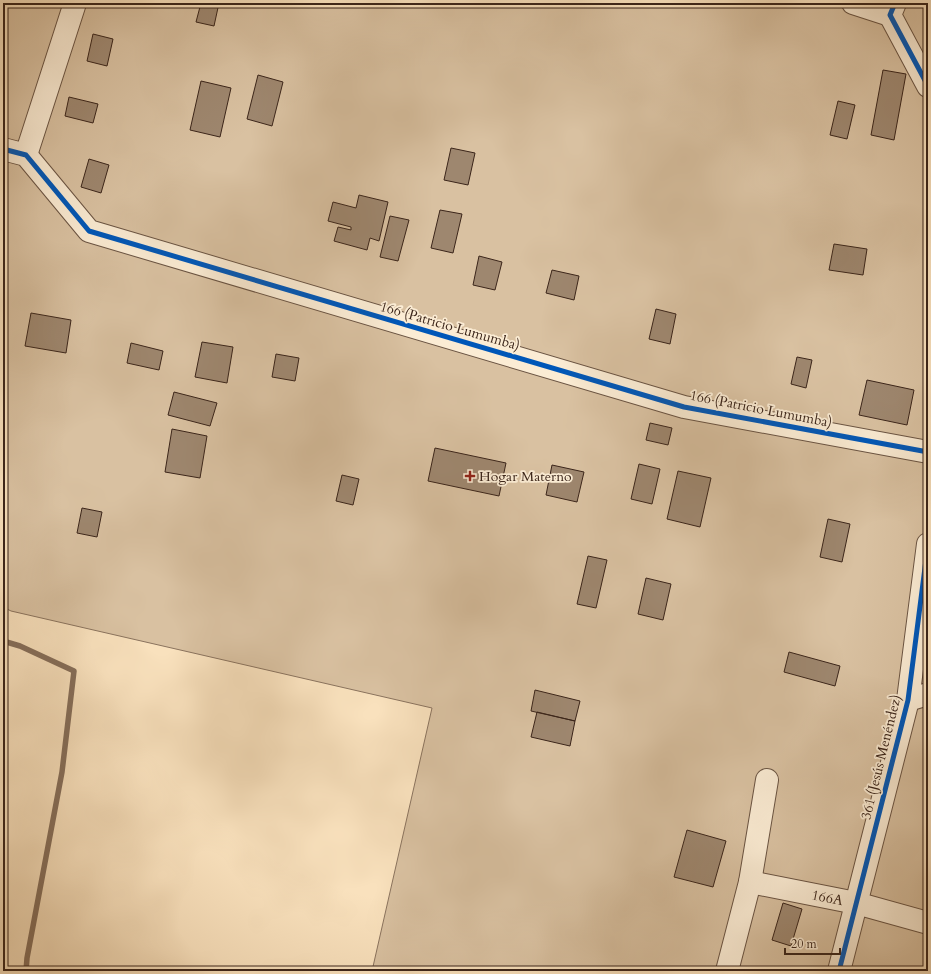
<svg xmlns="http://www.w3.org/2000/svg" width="931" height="974" font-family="Cardo,serif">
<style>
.green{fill:#d9c1a1;stroke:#8a735e}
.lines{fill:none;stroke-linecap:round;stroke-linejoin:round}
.stream{stroke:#866f5b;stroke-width:5.5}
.building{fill:#9e876f;stroke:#3b251a}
.minor-casing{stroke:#6a5443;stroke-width:24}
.minor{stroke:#fbecd4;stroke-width:22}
.cycleway-casing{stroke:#fbecd4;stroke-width:8}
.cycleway{stroke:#0057b8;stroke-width:5}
.poi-dot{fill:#8f2418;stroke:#fbecd4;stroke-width:1.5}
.labels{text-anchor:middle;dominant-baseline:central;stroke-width:3.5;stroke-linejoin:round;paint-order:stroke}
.street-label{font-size:14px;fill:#3b251a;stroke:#fbecd4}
.poi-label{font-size:14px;fill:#3b251a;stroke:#fbecd4;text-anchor:start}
</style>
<rect width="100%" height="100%" fill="#f9e1bd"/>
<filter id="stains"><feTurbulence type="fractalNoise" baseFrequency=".005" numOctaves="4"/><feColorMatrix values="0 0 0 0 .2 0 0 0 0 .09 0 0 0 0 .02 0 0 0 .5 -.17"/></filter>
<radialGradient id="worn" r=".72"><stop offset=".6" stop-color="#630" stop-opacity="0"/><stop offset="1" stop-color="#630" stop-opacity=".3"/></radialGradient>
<path class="green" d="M3 3H928V971H372L432 708 11 611 3 607Z"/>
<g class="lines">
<path class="stream" d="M3 641 20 646 74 671 62 772 27 958 26 971"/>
</g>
<path class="building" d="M201 3H219L214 26 196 22Z
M93 34 113 39 107 66 87 61Z
M883 70 906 74 894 140 871 135Z
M258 75 283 82 272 126 247 119Z
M201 81 231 88 220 137 190 130Z
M69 97 98 104 93 123 65 116Z
M838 101 855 105 847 139 830 135Z
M451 148 475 153 468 185 444 180Z
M89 159 109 165 101 193 81 187Z
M359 195 388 202 379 241 370 238 367 250 334 241 338 227 351 230V227L328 221 333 202 356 208Z
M440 210 462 214 453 253 431 248Z
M390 216 409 220 398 261 380 257Z
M834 244 867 249 863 275 829 270Z
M479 256 502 262 495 290 473 285Z
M552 270 579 276 574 300 546 293Z
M656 309 676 314 670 344 649 339Z
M31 313 71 320 66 353 25 346Z
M202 342 233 347 227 383 195 377Z
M131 343 163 351 159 370 127 363Z
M276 354 299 358 295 381 272 377Z
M797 357 812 360 806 388 791 384Z
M867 380 914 390 907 425 859 415Z
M174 392 217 403 210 426 168 415Z
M650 423 672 428 668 445 646 440Z
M172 429 207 436 200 478 165 472Z
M435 448 506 463 499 496 428 481Z
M639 464 660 469 652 504 631 499Z
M552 465 584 472 577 502 546 495Z
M678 471 711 478 700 527 667 519Z
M342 475 359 479 353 505 336 501Z
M82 508 102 512 97 537 77 533Z
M828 519 850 524 842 562 820 557Z
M588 556 607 560 596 608 577 604Z
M646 578 671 584 663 620 638 614Z
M789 652 840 666 835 686 784 672Z
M535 690 580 701 575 721 531 711Z
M537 712 575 721 570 746 531 737Z
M687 830 726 841 713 887 674 877Z
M783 903 802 909 791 946 772 940Z"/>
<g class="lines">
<g class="minor-casing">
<g id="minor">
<path d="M853 3 890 15"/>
<path d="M895 3 890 15 928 86"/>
<path d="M3 149 26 155 89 231 684 407 928 452"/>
<path d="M26 155 75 3"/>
<path d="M908 700 928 694"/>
<path id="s1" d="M750 882 856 903 928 923"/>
<path d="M727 971 750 882 767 780"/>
<path d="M839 971 908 700 928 544"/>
</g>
</g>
<use href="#minor" class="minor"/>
<g class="cycleway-casing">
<path id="cycleway" d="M895 3 890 15 928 86
M3 149 26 155 89 231 684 407 928 452
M839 971 908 700 928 544"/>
</g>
<use href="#cycleway" class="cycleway"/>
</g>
<path class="poi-dot" d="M468 470h4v4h4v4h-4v4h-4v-4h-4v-4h4z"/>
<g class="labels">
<g class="street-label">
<text transform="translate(450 326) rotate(16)">166 (Patricio Lumumba)</text>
<text transform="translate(761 409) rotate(11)">166 (Patricio Lumumba)</text>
<text transform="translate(881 757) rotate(-76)">361 (Jesús Menéndez)</text>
<text stroke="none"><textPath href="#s1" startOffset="79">166A</textPath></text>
</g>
<g class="poi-label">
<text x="479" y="476">Hogar Materno</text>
</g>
</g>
<rect width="931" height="974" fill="none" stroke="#f9e1bd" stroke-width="16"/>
<rect x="4" y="4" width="923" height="966" fill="none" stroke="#3b251a" stroke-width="2"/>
<rect x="8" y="8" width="915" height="958" fill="none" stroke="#3b251a"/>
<path d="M785 948v6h55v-6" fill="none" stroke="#3b251a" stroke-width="2"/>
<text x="791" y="948" font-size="12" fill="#3b251a" stroke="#fbecd4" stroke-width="3" paint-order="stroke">20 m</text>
<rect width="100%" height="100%" filter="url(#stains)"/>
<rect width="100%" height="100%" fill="url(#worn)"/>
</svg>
